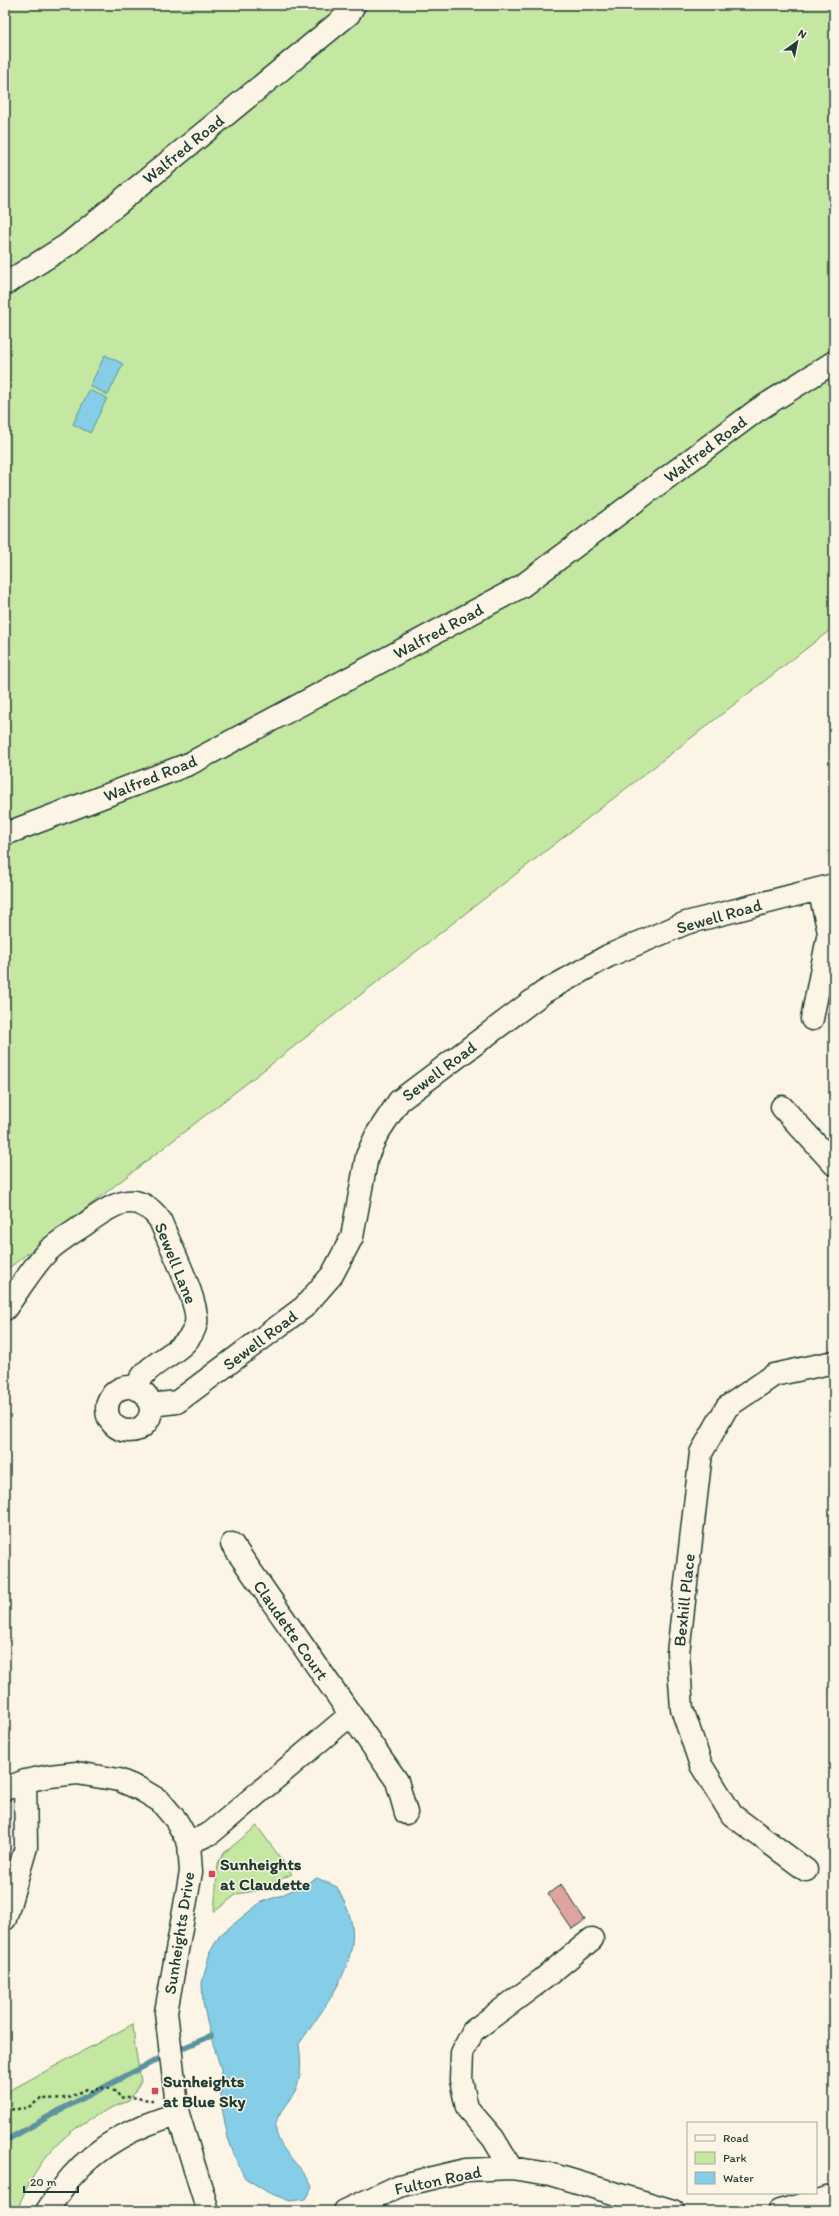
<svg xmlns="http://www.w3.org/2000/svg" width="839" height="2216" font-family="Itim,sans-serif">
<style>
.green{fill:#c4e7a1;stroke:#72926a}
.water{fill:#86cde7;stroke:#5d939f}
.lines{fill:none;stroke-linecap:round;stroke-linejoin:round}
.stream{stroke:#5d939f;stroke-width:5.5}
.building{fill:#dfa4a0;stroke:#1f3d34}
.minor-casing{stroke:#1f3d34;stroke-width:25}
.path{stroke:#1f3d34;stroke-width:2.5;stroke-dasharray:3 3;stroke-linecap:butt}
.minor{stroke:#fcf5e5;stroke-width:22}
.poi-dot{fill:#d1495b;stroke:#fcf5e5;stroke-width:1.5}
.labels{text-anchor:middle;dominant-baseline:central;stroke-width:3;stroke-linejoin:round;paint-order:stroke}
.street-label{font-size:17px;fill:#1f3d34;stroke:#fcf5e5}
.poi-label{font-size:17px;font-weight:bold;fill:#1f3d34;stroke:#fcf5e5;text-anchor:start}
</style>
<rect width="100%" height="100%" fill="#fcf5e5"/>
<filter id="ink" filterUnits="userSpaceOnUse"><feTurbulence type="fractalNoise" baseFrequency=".025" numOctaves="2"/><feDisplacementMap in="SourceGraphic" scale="8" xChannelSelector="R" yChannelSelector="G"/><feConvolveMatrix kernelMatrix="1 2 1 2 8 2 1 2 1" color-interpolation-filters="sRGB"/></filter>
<g filter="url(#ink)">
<path class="green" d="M5 5H834V627L5 1271Z
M257 1826 292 1874 256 1891 237 1894 214 1912 218 1863 224 1853Z
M133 2024 135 2047 141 2081 129 2101C73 2121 37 2154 17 2211H5V2093Z"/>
<path class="water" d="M105 355 123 364 108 395 90 386Z
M89 390 107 398 90 433 73 424Z
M317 1878 337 1887C342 1898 349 1909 351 1921 361 1963 322 2011 299 2044 301 2060 302 2072 297 2087 292 2100 273 2115 276 2130 279 2153 304 2166 312 2187L305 2199 290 2201 269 2193 245 2178 236 2160 228 2138 221 2103V2069L210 2034 203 2003 202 1983 210 1952 220 1935 261 1902 282 1895Z"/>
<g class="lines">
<path class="stream" d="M176 2051 211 2036
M5 2141 64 2108 166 2055"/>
</g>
<path class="building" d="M561 1884 585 1920 572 1929 548 1894Z"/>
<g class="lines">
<g class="minor-casing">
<path id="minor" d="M5 284 67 245 349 14 354 5
M5 834 189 764 522 586 756 411 834 362
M812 1019 829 932 819 889
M782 1107 834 1164
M5 1309C19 1290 32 1267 49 1250 59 1241 72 1233 84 1225 109 1207 135 1186 160 1220 168 1241 200 1304 196 1323 193 1338 181 1347 169 1355 155 1365 141 1372 136 1389
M107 1409a22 22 0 1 1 44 0a22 22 0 1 1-44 0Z
M150 1405 177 1402 304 1307 332 1275 352 1237 367 1156 377 1134 399 1101 544 992 608 956 686 923 834 885
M232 1544 397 1781 406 1813
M5 1789 25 1781 50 1776 77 1773 119 1780 140 1789 160 1801 176 1820 189 1843 191 1872 166 2012 178 2114 208 2211
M189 1843 211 1833 350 1715
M806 1870 732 1815 701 1765 682 1709 678 1653 701 1453 727 1407 774 1375 834 1362
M5 1919 26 1847 25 1781
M511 2168 493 2138 467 2108 461 2080 462 2053 473 2031 543 1979 592 1939
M47 2211C55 2199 63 2186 72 2176 100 2144 138 2125 178 2114
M345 2211 399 2186 466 2170 511 2168 550 2174 673 2211
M779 2211 834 2196"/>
</g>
<path class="path" d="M5 2110 27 2108 41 2099 68 2098 87 2089 92 2091 99 2088H107L117 2092 120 2098C131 2095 141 2100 153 2100"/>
<use href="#minor" class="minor"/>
</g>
</g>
<g class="poi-dot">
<rect x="208" y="1870" width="8" height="8" rx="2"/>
<rect x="151" y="2087" width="8" height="8" rx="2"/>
</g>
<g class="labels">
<g class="street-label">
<text transform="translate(183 149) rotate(-39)">Walfred Road</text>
<text transform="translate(705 449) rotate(-37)">Walfred Road</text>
<text transform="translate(438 631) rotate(-28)">Walfred Road</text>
<text transform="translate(150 778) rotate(-22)">Walfred Road</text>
<text transform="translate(719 916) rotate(-16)">Sewell Road</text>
<text transform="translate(439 1071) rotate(-37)">Sewell Road</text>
<text transform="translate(176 1263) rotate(68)">Sewell Lane</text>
<text transform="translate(260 1340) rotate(-37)">Sewell Road</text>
<text transform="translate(684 1600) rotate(-84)">Bexhill Place</text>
<text transform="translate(291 1630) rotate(55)">Claudette Court</text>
<text transform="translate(179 1933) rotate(-81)">Sunheights Drive</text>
<text transform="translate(438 2180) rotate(-12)">Fulton Road</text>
</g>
<g class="poi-label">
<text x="220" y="1864">Sunheights<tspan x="220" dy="20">at Claudette</tspan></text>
<text x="163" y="2081">Sunheights<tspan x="163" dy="20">at Blue Sky</tspan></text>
</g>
</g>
<rect width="839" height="2216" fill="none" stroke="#fcf5e5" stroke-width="20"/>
<rect x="10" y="10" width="819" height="2196" fill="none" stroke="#1f3d34" stroke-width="1.5" filter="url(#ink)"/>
<rect x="687" y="2122" width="130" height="72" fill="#fcf5e5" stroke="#a4ab9e"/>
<rect x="695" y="2135" width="20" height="6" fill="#fcf5e5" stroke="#a4ab9e"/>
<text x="723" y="2142" font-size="12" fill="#1f3d34">Road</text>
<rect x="695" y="2152" width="20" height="12" fill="#c4e7a1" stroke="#a4ab9e"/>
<text x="723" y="2162" font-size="12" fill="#1f3d34">Park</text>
<rect x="695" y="2172" width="20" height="12" fill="#86cde7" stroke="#a4ab9e"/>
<text x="723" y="2182" font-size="12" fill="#1f3d34">Water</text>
<g transform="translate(797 42) rotate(33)" stroke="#fcf5e5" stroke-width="3" paint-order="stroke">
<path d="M0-3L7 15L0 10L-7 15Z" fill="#1f3d34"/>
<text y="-6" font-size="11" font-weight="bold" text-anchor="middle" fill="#1f3d34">N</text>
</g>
<path d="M24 2186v6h54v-6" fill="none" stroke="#1f3d34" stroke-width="2"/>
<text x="30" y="2186" font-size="12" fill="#1f3d34" stroke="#fcf5e5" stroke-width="3" paint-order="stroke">20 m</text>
</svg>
